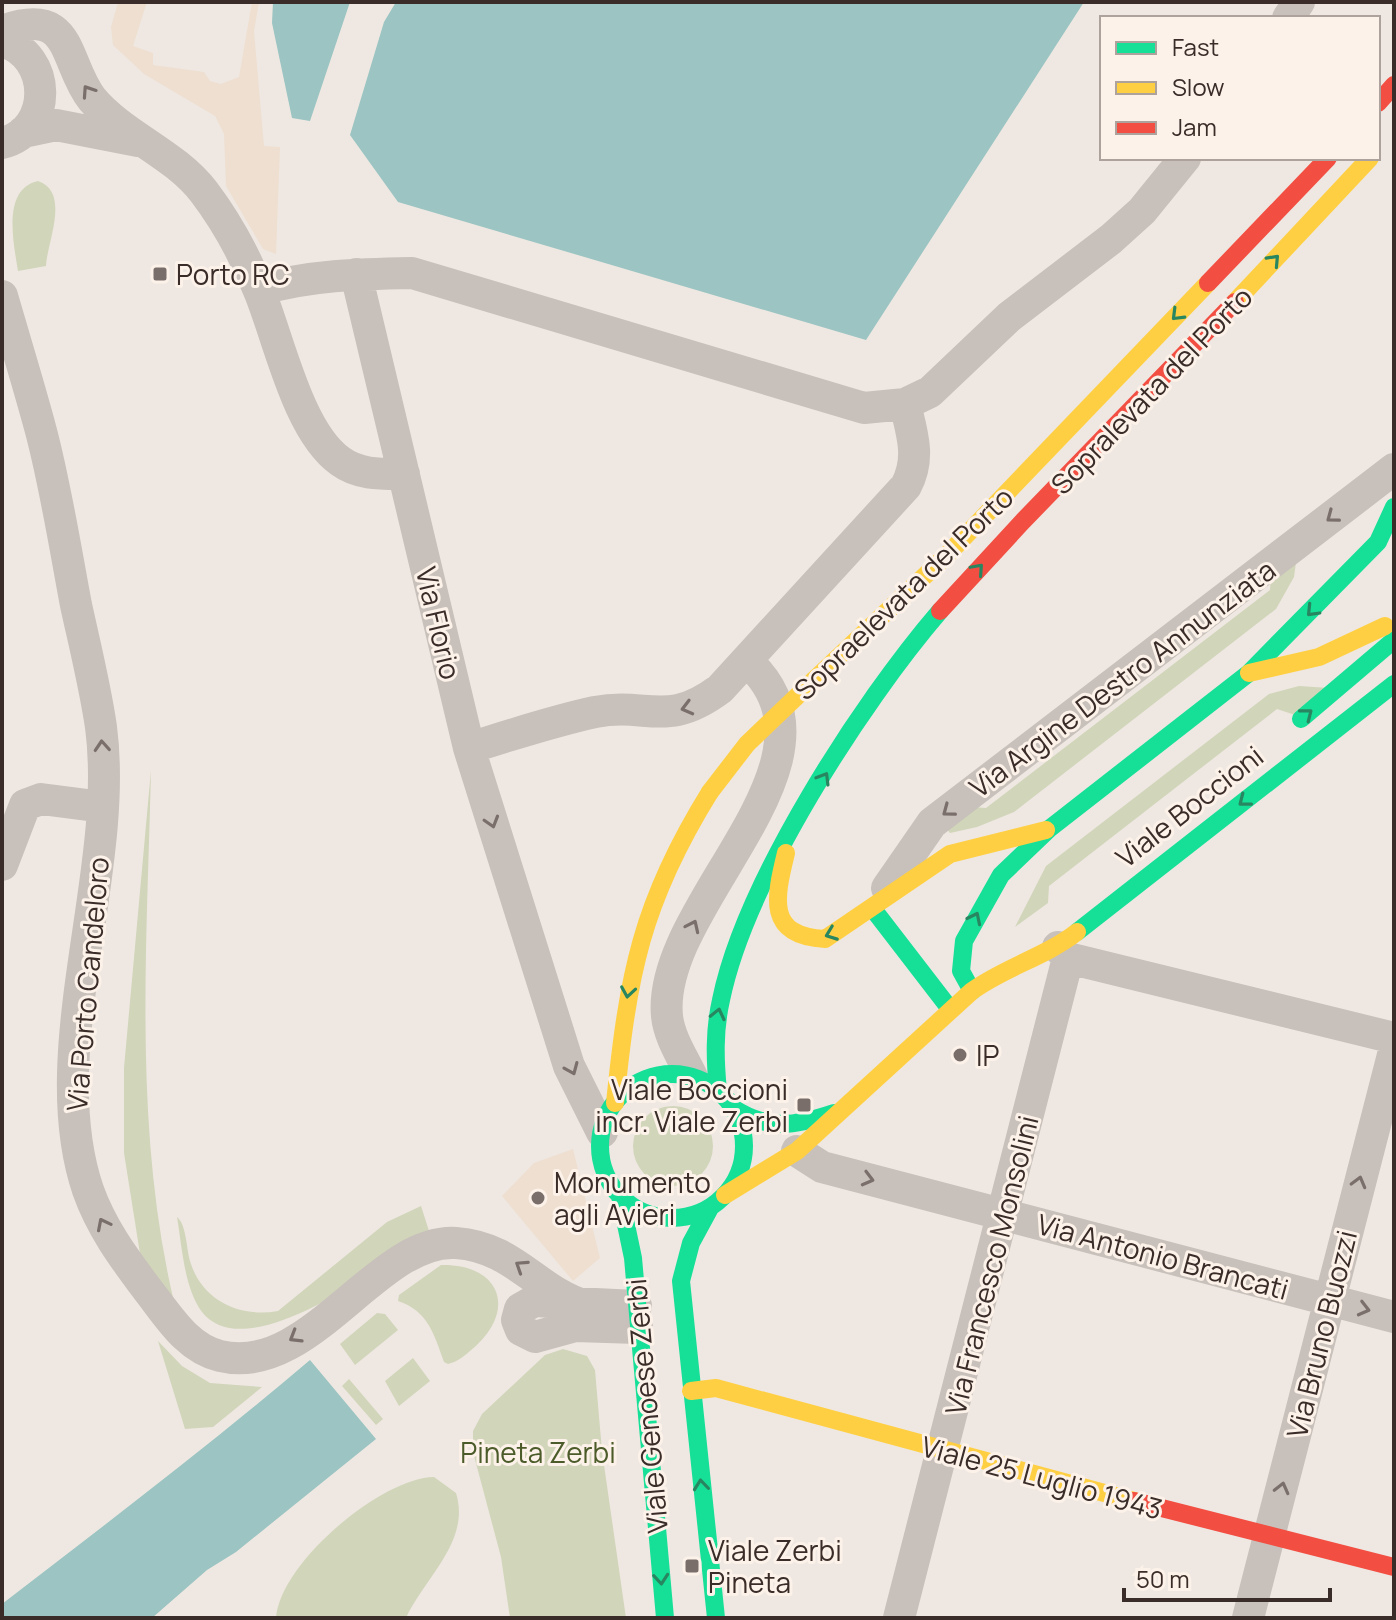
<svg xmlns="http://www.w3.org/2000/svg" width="1396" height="1620" font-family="Manrope,sans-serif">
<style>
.green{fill:#d1d5ba}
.plaza{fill:#eedfd0}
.water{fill:#9bc4c2}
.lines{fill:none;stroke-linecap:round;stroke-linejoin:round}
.street{stroke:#c8c0ba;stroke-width:32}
.fast{stroke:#16e098;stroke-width:18}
.slow{stroke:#ffcf43;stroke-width:18}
.jam{stroke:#f24e42;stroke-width:18}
.slow-bridge{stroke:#ffcf43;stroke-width:18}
.oneway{stroke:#7a6f6a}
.oneway2{stroke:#288660}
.poi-dot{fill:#796e69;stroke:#fcf2e9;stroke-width:3}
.labels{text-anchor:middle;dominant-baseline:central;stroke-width:6;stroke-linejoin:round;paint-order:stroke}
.poi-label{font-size:28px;fill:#3a2c28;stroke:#fcf2e9;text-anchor:start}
.street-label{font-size:28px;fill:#3a2c28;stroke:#fcf2e9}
.park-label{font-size:28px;fill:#4b5b29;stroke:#fcf2e9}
</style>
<rect width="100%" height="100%" fill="#efe8e2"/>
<path class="green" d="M38 181C71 192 47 242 46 266L18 271C14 245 1 189 38 181Z
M1297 555 1294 577 1276 609 1014 812 977 827 950 833 946 828 973 807 986 808 1270 590 1271 573Z
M1299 686 1329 688 1295 715 1277 709 1049 886 1048 903 1015 927 1046 866 1269 694Z
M151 770C147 948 133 1128 174 1302L141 1260 124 1153V1068Z
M633 1146a40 40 0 1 1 80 0a40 40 0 1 1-80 0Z
M421 1206 430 1234C386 1262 248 1370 202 1312 184 1288 182 1246 177 1217 187 1225 186 1250 191 1264 203 1301 241 1318 278 1311L387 1222Z
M441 1265C504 1264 517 1314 470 1351 463 1357 457 1362 448 1364L444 1362C434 1334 428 1311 398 1301L399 1295Z
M377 1313 385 1314 398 1330 355 1365 340 1344Z
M158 1341 182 1366 210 1383 262 1387 213 1427 185 1429Z
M563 1349 587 1356 595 1370 602 1451 626 1618H510L501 1557 473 1452V1431L482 1414 545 1355Z
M413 1358 430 1381 399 1406 385 1381Z
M349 1379 383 1419 376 1425 342 1386Z
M434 1477 456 1493C471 1541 425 1577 406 1618H276C280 1563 381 1478 434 1477Z"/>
<path class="plaza" d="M118 2H147L133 46 153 53V65L204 72 210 81 221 84 239 77 252 2H259L254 31 264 146 280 147 276 254 263 249 226 186 224 134 215 116 144 74 113 45 111 27Z
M573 1149 600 1258 573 1281 502 1196 534 1163Z"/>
<path class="water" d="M273 2H350L310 121 292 118 272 23Z
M396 2H1084L866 340 398 202 350 135 384 22Z
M310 1360 376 1439 236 1552 207 1570 152 1618H2V1604C106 1524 210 1445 310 1360Z"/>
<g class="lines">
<path class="street" d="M1288 18 1299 2
M2 31C74 4 63 62 92 99 123 136 174 153 204 192 226 221 246 258 260 293 279 340 298 431 340 461 359 475 381 474 404 474
M2 41C52 55 54 130 2 143
M23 132 56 125 138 141
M356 274 469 748 569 1066 602 1132
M259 290C308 275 360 274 412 273L864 408 905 404 930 392 1009 317 1111 239 1142 211 1185 158
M2 296C15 341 29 386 41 431 56 488 65 547 76 605 85 646 95 686 101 727 120 871 41 1052 88 1190 101 1227 123 1257 147 1289 167 1314 186 1348 220 1356 310 1378 377 1238 456 1243 514 1247 536 1291 586 1306
M469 748C511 735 553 721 595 712 649 702 666 729 720 689L906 486C921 458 912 433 905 404
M2 865 25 805 41 799 103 807
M887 888 932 823 1394 469
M1058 947 1068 958 1394 1038
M692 1077C683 1058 669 1037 667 1016 656 904 857 762 748 662
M797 1151 822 1167 1394 1317
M636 1306 534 1301 520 1309 517 1320 521 1330 535 1337 575 1326 637 1328
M899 1618 1068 958
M1248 1618 1394 1051"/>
<path class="fast" d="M1301 719 1394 640
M873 909 950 1009
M1077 932 1394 684
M972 991 961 971 964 941 1001 875 1049 829 1249 673 1378 542 1394 507
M600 1146a72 72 0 1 1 144 0a72 72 0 1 1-144 0Z
M718 1091C715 1060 714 1031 721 1000 745 882 861 703 940 611
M733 1108C769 1131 795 1126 834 1113
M620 1196 633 1258 665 1618
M710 1208 691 1243 681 1281 716 1618"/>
<path class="slow" d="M1235 302 1370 158
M1249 673 1319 657 1385 626
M814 680 948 554 1208 283
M786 853C775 898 766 936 825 939L950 854 1046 830
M615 1103C628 975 641 903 710 792
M725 1195 797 1151 972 991C1005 967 1045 957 1077 932
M691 1391 716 1388 1134 1501"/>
<path class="jam" d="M1378 103 1394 85
M1208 283 1328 158
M940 611 1023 521 1235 302
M1134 1501 1394 1567"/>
<path class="slow-bridge" d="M710 792 747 744 814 680"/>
</g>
<defs><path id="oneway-chevron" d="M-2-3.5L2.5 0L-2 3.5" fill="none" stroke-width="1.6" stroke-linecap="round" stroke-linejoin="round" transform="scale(2)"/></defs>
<g class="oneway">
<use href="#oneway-chevron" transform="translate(88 91) rotate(-124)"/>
<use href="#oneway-chevron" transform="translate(1332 517) rotate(143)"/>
<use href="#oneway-chevron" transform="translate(687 708) rotate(165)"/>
<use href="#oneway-chevron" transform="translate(102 746) rotate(-94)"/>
<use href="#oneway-chevron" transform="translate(948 811) rotate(143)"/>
<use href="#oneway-chevron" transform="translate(492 822) rotate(73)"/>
<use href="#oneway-chevron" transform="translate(693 926) rotate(-65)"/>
<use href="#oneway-chevron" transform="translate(572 1069) rotate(67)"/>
<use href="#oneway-chevron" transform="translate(868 1179) rotate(15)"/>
<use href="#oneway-chevron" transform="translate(1359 1182) rotate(-75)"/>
<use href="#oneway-chevron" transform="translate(103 1224) rotate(-117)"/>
<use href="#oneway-chevron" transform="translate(521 1266) rotate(-147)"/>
<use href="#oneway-chevron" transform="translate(1364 1309) rotate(14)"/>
<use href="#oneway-chevron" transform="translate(295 1337) rotate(149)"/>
<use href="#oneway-chevron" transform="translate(1282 1488) rotate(-76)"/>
</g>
<g class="oneway2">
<use href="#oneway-chevron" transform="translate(1274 260) rotate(-47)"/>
<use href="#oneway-chevron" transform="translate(1177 315) rotate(135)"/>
<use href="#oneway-chevron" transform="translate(978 569) rotate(-48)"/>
<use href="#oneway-chevron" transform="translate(1312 611) rotate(134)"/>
<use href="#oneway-chevron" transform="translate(1307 714) rotate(-38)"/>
<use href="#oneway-chevron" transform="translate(824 778) rotate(-59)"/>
<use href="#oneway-chevron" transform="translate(1244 801) rotate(142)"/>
<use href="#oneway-chevron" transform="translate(975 918) rotate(-64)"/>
<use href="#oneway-chevron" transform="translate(831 934) rotate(159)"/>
<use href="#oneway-chevron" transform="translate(628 992) rotate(99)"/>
<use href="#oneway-chevron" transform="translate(718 1014) rotate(-77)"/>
<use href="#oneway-chevron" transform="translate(701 1485) rotate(-96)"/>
<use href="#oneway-chevron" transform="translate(661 1579) rotate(85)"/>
</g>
<g class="poi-dot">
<rect x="152" y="266" width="16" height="16" rx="4"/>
<circle cx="960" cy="1055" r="8"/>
<rect x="796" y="1097" width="16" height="16" rx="4"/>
<circle cx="538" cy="1198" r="8"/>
<rect x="684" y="1558" width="16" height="16" rx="4"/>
</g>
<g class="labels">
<g class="poi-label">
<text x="176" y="274">Porto RC</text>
<text x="976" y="1055">IP</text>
<text x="788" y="1089" text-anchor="end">Viale Boccioni<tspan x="788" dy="32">incr. Viale Zerbi</tspan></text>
<text x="554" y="1182">Monumento<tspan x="554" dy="32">agli Avieri</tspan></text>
<text x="708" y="1550">Viale Zerbi<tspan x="708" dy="32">Pineta</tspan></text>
</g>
<g class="street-label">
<text transform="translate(1151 390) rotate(-46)">Sopralevata del Porto</text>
<text transform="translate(903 593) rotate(-44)">Sopraelevata del Porto</text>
<text transform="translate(439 623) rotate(77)">Via Florio</text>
<text transform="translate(1122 678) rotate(-37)">Via Argine Destro Annunziata</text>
<text transform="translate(1189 806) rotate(-38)">Viale Boccioni</text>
<text transform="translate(87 984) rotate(-85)">Via Porto Candeloro</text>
<text transform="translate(1163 1256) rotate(15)">Via Antonio Brancati</text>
<text transform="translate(991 1265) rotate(-76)">Via Francesco Monsolini</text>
<text transform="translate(1321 1334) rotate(-76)">Via Bruno Buozzi</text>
<text transform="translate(646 1406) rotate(-95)">Viale Genoese Zerbi</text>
<text transform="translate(1042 1477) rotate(15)">Viale 25 Luglio 1943</text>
</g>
<g class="park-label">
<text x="538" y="1452">Pineta Zerbi</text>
</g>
</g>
<rect width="1396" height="1620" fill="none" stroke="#3a2c28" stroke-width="8"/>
<rect x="1100" y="16" width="280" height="144" fill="#fcf2e9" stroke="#aea39c" stroke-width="2"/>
<rect x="1116" y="42" width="40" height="12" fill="#16e098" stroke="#aea39c" stroke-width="2"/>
<text x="1172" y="56" font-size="24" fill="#3a2c28">Fast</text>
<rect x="1116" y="82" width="40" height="12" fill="#ffcf43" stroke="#aea39c" stroke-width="2"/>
<text x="1172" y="96" font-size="24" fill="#3a2c28">Slow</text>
<rect x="1116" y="122" width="40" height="12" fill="#f24e42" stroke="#aea39c" stroke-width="2"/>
<text x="1172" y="136" font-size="24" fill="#3a2c28">Jam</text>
<path d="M1124 1588v12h206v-12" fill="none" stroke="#3a2c28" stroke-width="4"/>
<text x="1136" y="1588" font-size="24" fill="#3a2c28" stroke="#fcf2e9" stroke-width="6" paint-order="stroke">50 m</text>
</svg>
